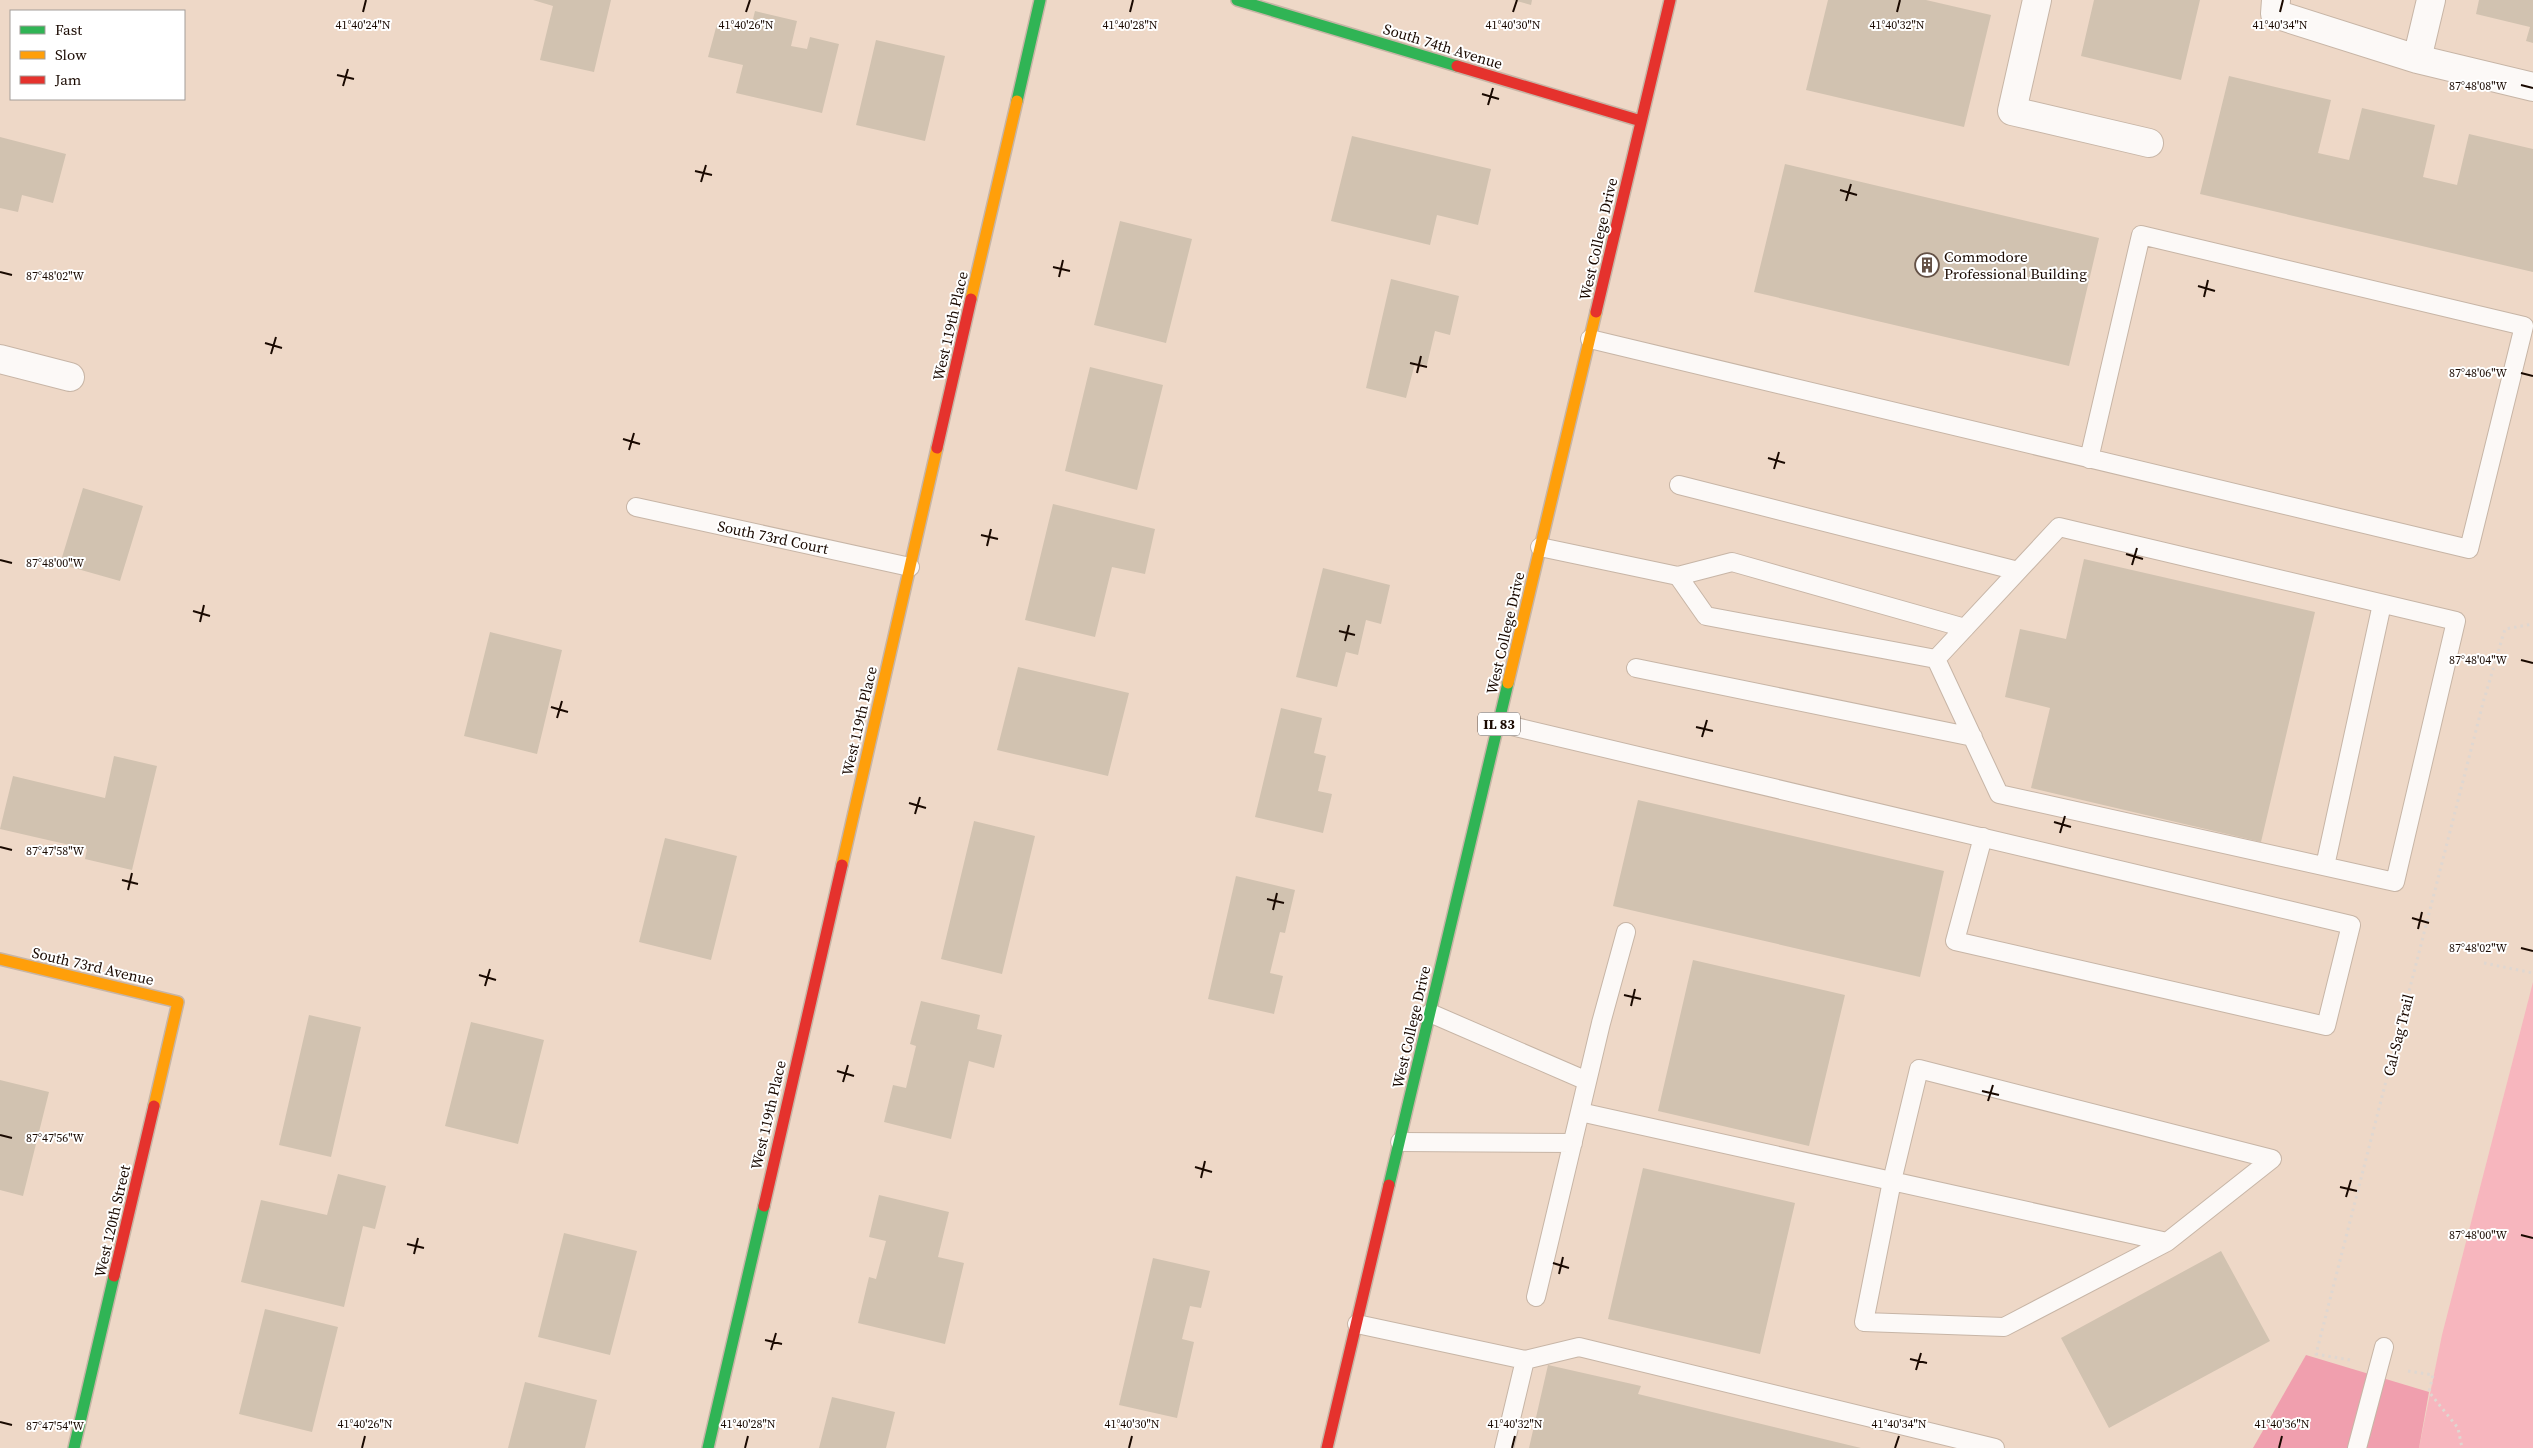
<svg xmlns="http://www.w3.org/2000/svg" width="2533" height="1448" font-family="'Source Serif 4',serif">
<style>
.green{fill:#f7b6be}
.forest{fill:#f09fae}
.building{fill:#d1c2b0}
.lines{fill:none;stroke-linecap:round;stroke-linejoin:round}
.lane-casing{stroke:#c7b5a6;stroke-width:20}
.street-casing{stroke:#c7b5a6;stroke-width:30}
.fast-casing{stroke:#c7b5a6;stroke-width:14}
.slow-casing{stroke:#c7b5a6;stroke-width:14}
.jam-casing{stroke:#c7b5a6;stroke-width:14}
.path{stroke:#dfd7d1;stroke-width:3;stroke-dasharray:2.5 4;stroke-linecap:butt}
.lane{stroke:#fcf9f7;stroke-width:18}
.street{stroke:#fcf9f7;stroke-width:28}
.fast{stroke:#30b455;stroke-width:11}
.slow{stroke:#ff9f0a;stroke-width:11}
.jam{stroke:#e5322d;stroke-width:11}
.ticks{fill:none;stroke:#190900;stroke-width:2}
.labels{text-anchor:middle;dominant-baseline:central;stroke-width:4;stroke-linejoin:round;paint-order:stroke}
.shield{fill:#fff;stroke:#5e534c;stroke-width:1}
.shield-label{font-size:14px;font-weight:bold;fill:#190900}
.street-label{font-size:15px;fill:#190900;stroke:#fff}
.poi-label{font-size:15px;fill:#190900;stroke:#fff;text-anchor:start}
.ticks-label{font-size:12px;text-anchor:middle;fill:#190900;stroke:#fff;stroke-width:4;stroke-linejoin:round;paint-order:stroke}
</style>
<rect width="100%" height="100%" fill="#eed8c7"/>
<path class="green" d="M2533 982V1448H2419L2442 1335Z"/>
<path class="forest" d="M2306 1355 2429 1392 2419 1448H2253Z"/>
<path class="building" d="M533 0H611L594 72 540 60 553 6Z
M1513 0H1532L1531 5Z
M1828 0H1926L1991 15 1964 127 1806 90Z
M2094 0H2200L2181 80 2081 56Z
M2479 0H2533V43L2526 41 2530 27 2476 14Z
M755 11 797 21 791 46 807 49 810 37 839 44 822 113 736 93 743 65 708 57 717 24 750 31Z
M876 40 945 56 925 141 856 125Z
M2229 76 2331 100 2318 153 2349 160 2362 108 2435 125 2423 177 2457 185 2469 134 2533 149V272L2200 194Z
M1352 136 1491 169 1478 225 1437 215 1430 245 1331 221Z
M0 137 66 154 53 203 22 195 18 212 0 208Z
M1785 164 2099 238 2069 366 1754 292Z
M1120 221 1192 239 1166 343 1094 325Z
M1391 279 1459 296 1450 335 1435 331 1427 365 1415 363 1406 398 1366 388Z
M1090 367 1163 385 1137 490 1065 471Z
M83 488 143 506 120 581 60 564Z
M1053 504 1155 529 1145 574 1112 567 1095 637 1025 620Z
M2084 559 2315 612 2261 842 2031 788 2050 708 2005 697 2020 629 2066 639Z
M1323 568 1390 585 1381 624 1366 620 1358 655 1346 652 1337 687 1296 677Z
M490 632 562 650 537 754 464 736Z
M1018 667 1129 693 1108 776 997 750Z
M1281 708 1322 718 1314 753 1326 756 1318 791 1332 794 1323 833 1255 817Z
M114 756 157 766 132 870 85 859 87 849 0 829 13 776 105 798Z
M1638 800 1944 871 1920 977 1613 906Z
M974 821 1035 836 1002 974 941 959Z
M665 838 737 856 711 960 639 942Z
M1236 876 1295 890 1285 933 1280 932 1270 973 1283 976 1274 1014 1208 999Z
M1693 960 1845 995 1809 1146 1658 1111Z
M921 1001 980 1015 977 1029 1002 1035 994 1068 969 1061 951 1139 884 1122 893 1085 906 1088 916 1046 910 1044Z
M309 1015 361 1027 331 1157 279 1145Z
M471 1022 544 1040 518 1144 445 1126Z
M0 1080 49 1092 23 1196 0 1190Z
M1643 1168 1795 1203 1760 1354 1608 1319Z
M338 1174 386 1186 375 1229 363 1226 344 1307 241 1282 261 1200 327 1215Z
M879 1195 949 1212 938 1257 964 1263 945 1344 858 1323 869 1277 876 1279 886 1241 869 1237Z
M564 1233 637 1251 610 1355 538 1337Z
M2221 1251 2270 1341 2109 1428 2061 1338Z
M1153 1258 1210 1271 1201 1308 1190 1306 1182 1339 1194 1342 1177 1418 1119 1405Z
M265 1309 338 1327 312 1432 239 1414Z
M1548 1365 1641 1386 1638 1394 1861 1448H1529Z
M525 1382 597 1400 585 1448H508Z
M832 1397 895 1412 886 1448H819Z"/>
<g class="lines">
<g class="lane-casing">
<path id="lane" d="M1590 339 2469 549 2524 326 2141 235 2089 459
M1679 485 2018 571
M636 507 910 567
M2059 527 2456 621 2395 882 1999 794 1936 659Z
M1540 547 1678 576 1706 616 1936 659
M1678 576 1732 562 1965 628
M1636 668 1973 737
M1499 723 2351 925 2326 1026 1955 941 1983 837
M2325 866 2382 604
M1430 1013 1587 1081
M1580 1112 2167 1242 2272 1159 1919 1069 1892 1181 1864 1322 2004 1327 2167 1242
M1400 1142 1573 1143
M1536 1297 1601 1023 1626 932
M1357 1324 1525 1360 1579 1347 1995 1448
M1504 1448 1525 1360
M2357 1448 2384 1347"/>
</g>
<g class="street-casing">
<path id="street" d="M2037 0 2012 111 2149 143
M2276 0 2275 14 2417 59 2533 87
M2417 59 2431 0
M0 359 70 377"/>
</g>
<g class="fast-casing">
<path id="fast" d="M1237 0 1457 66
M1017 101 1040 0
M1389 1185 1508 683
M74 1448 114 1276
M708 1448 764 1206"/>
</g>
<g class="slow-casing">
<path id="slow" d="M971 299 1017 101
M1508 683 1596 312
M842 865 937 448
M0 959 178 1002 154 1106"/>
</g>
<g class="jam-casing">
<path id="jam" d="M1457 66 1641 121
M1596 312 1670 0
M937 448 971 299
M764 1206 842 865
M114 1276 154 1106
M1327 1448 1389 1185"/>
</g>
<path class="path" d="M2484 963 2533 973
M2350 1360 2316 1354 2483 703 2505 629 2533 624
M2408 1371 2433 1375 2429 1392 2458 1428 2462 1448"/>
<use href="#lane" class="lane"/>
<use href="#street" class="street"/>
<use href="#fast" class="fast"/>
<use href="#slow" class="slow"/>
<use href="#jam" class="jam"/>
</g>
<path class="ticks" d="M363 12 366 0M746 12 750 0M1130 12 1133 0M1513 12 1517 0M1897 12 1900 0M2280 12 2283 0M337 75 354 79M2521 85 2533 88M343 86 348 69M1482 94 1499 99M1488 105 1493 88M695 171 712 175M701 182 706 165M1840 190 1857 195M1846 201 1851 184M1053 267 1070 271M0 272 12 275M1059 277 1063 260M2198 286 2215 291M2204 297 2208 280M265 343 282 348M271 354 276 337M1410 363 1427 367M1417 373 1421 356M2521 373 2533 376M623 439 640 444M629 450 634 433M1768 458 1785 463M1774 469 1779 452M981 535 998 539M987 546 991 529M2126 554 2143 559M0 560 12 563M2132 565 2137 548M193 611 210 616M200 622 204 605M1339 631 1355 635M1345 641 1349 625M2521 660 2533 663M551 707 568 712M557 718 562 701M1696 727 1713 731M1702 737 1707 720M909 803 926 808M915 814 920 797M2054 822 2071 827M2060 833 2065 816M0 847 12 850M122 880 138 884M128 890 132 873M1267 899 1284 903M1273 910 1277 893M2412 918 2429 923M2418 929 2422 912M2521 948 2533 951M479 975 496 980M485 986 490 969M1624 995 1641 999M1631 1006 1635 989M837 1071 854 1076M843 1082 848 1065M1982 1091 1999 1095M1988 1101 1993 1085M0 1135 12 1138M1195 1167 1212 1172M1201 1178 1205 1161M2340 1187 2357 1191M2346 1197 2351 1180M2521 1235 2533 1238M407 1244 424 1248M414 1254 418 1238M1553 1263 1569 1268M1559 1274 1563 1257M765 1340 782 1344M771 1350 776 1333M1910 1359 1927 1363M1916 1370 1921 1353M0 1422 12 1425M362 1448 365 1436M745 1448 748 1436M1129 1448 1132 1436M1512 1448 1515 1436M1895 1448 1899 1436M2279 1448 2282 1436"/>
<defs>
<g id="building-ring" transform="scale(1.25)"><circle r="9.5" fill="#fff" stroke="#645146" stroke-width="1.5"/><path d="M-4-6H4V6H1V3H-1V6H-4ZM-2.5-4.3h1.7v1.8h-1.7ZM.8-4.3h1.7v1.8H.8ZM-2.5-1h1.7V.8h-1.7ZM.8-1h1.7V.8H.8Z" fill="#645146"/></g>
</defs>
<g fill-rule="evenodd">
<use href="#building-ring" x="1927" y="265"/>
</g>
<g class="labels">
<rect class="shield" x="1478" y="712.5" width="42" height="23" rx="4"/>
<g class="shield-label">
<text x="1499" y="724">IL 83</text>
</g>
<g class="street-label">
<text transform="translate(1443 46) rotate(17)">South 74th Avenue</text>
<text transform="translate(1598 239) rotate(-77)">West College Drive</text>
<text transform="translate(950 326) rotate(-77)">West 119th Place</text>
<text transform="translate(773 537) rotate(12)">South 73rd Court</text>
<text transform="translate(1505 633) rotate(-77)">West College Drive</text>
<text transform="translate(859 721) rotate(-77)">West 119th Place</text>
<text transform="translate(93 966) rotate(13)">South 73rd Avenue</text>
<text transform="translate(1411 1027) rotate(-77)">West College Drive</text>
<text transform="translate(2398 1035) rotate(-76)">Cal-Sag Trail</text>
<text transform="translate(768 1115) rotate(-77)">West 119th Place</text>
<text transform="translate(112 1221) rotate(-77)">West 120th Street</text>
</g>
<g class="poi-label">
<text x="1944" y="256">Commodore<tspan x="1944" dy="17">Professional Building</tspan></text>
</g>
</g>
<g class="ticks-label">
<text x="363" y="29">41°40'24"N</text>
<text x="746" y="29">41°40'26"N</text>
<text x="1130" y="29">41°40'28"N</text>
<text x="1513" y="29">41°40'30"N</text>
<text x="1897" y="29">41°40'32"N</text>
<text x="2280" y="29">41°40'34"N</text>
<text x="2478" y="90">87°48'08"W</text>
<text x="55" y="280">87°48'02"W</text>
<text x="2478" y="377">87°48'06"W</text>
<text x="55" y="567">87°48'00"W</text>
<text x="2478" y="664">87°48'04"W</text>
<text x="55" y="855">87°47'58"W</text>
<text x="2478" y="952">87°48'02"W</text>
<text x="55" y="1142">87°47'56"W</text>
<text x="2478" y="1239">87°48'00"W</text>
<text x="365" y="1428">41°40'26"N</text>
<text x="748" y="1428">41°40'28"N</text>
<text x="1132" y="1428">41°40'30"N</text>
<text x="1515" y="1428">41°40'32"N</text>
<text x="1899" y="1428">41°40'34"N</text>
<text x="2282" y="1428">41°40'36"N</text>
<text x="55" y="1430">87°47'54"W</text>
</g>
<rect x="10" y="10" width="175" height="90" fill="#ffffff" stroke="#a39d99"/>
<rect x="20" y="26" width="25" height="8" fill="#30b455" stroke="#a39d99"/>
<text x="55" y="35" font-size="15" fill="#190900">Fast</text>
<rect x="20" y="51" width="25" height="8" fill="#ff9f0a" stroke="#a39d99"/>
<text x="55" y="60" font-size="15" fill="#190900">Slow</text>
<rect x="20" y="76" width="25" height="8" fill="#e5322d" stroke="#a39d99"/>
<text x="55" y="85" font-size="15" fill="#190900">Jam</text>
</svg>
